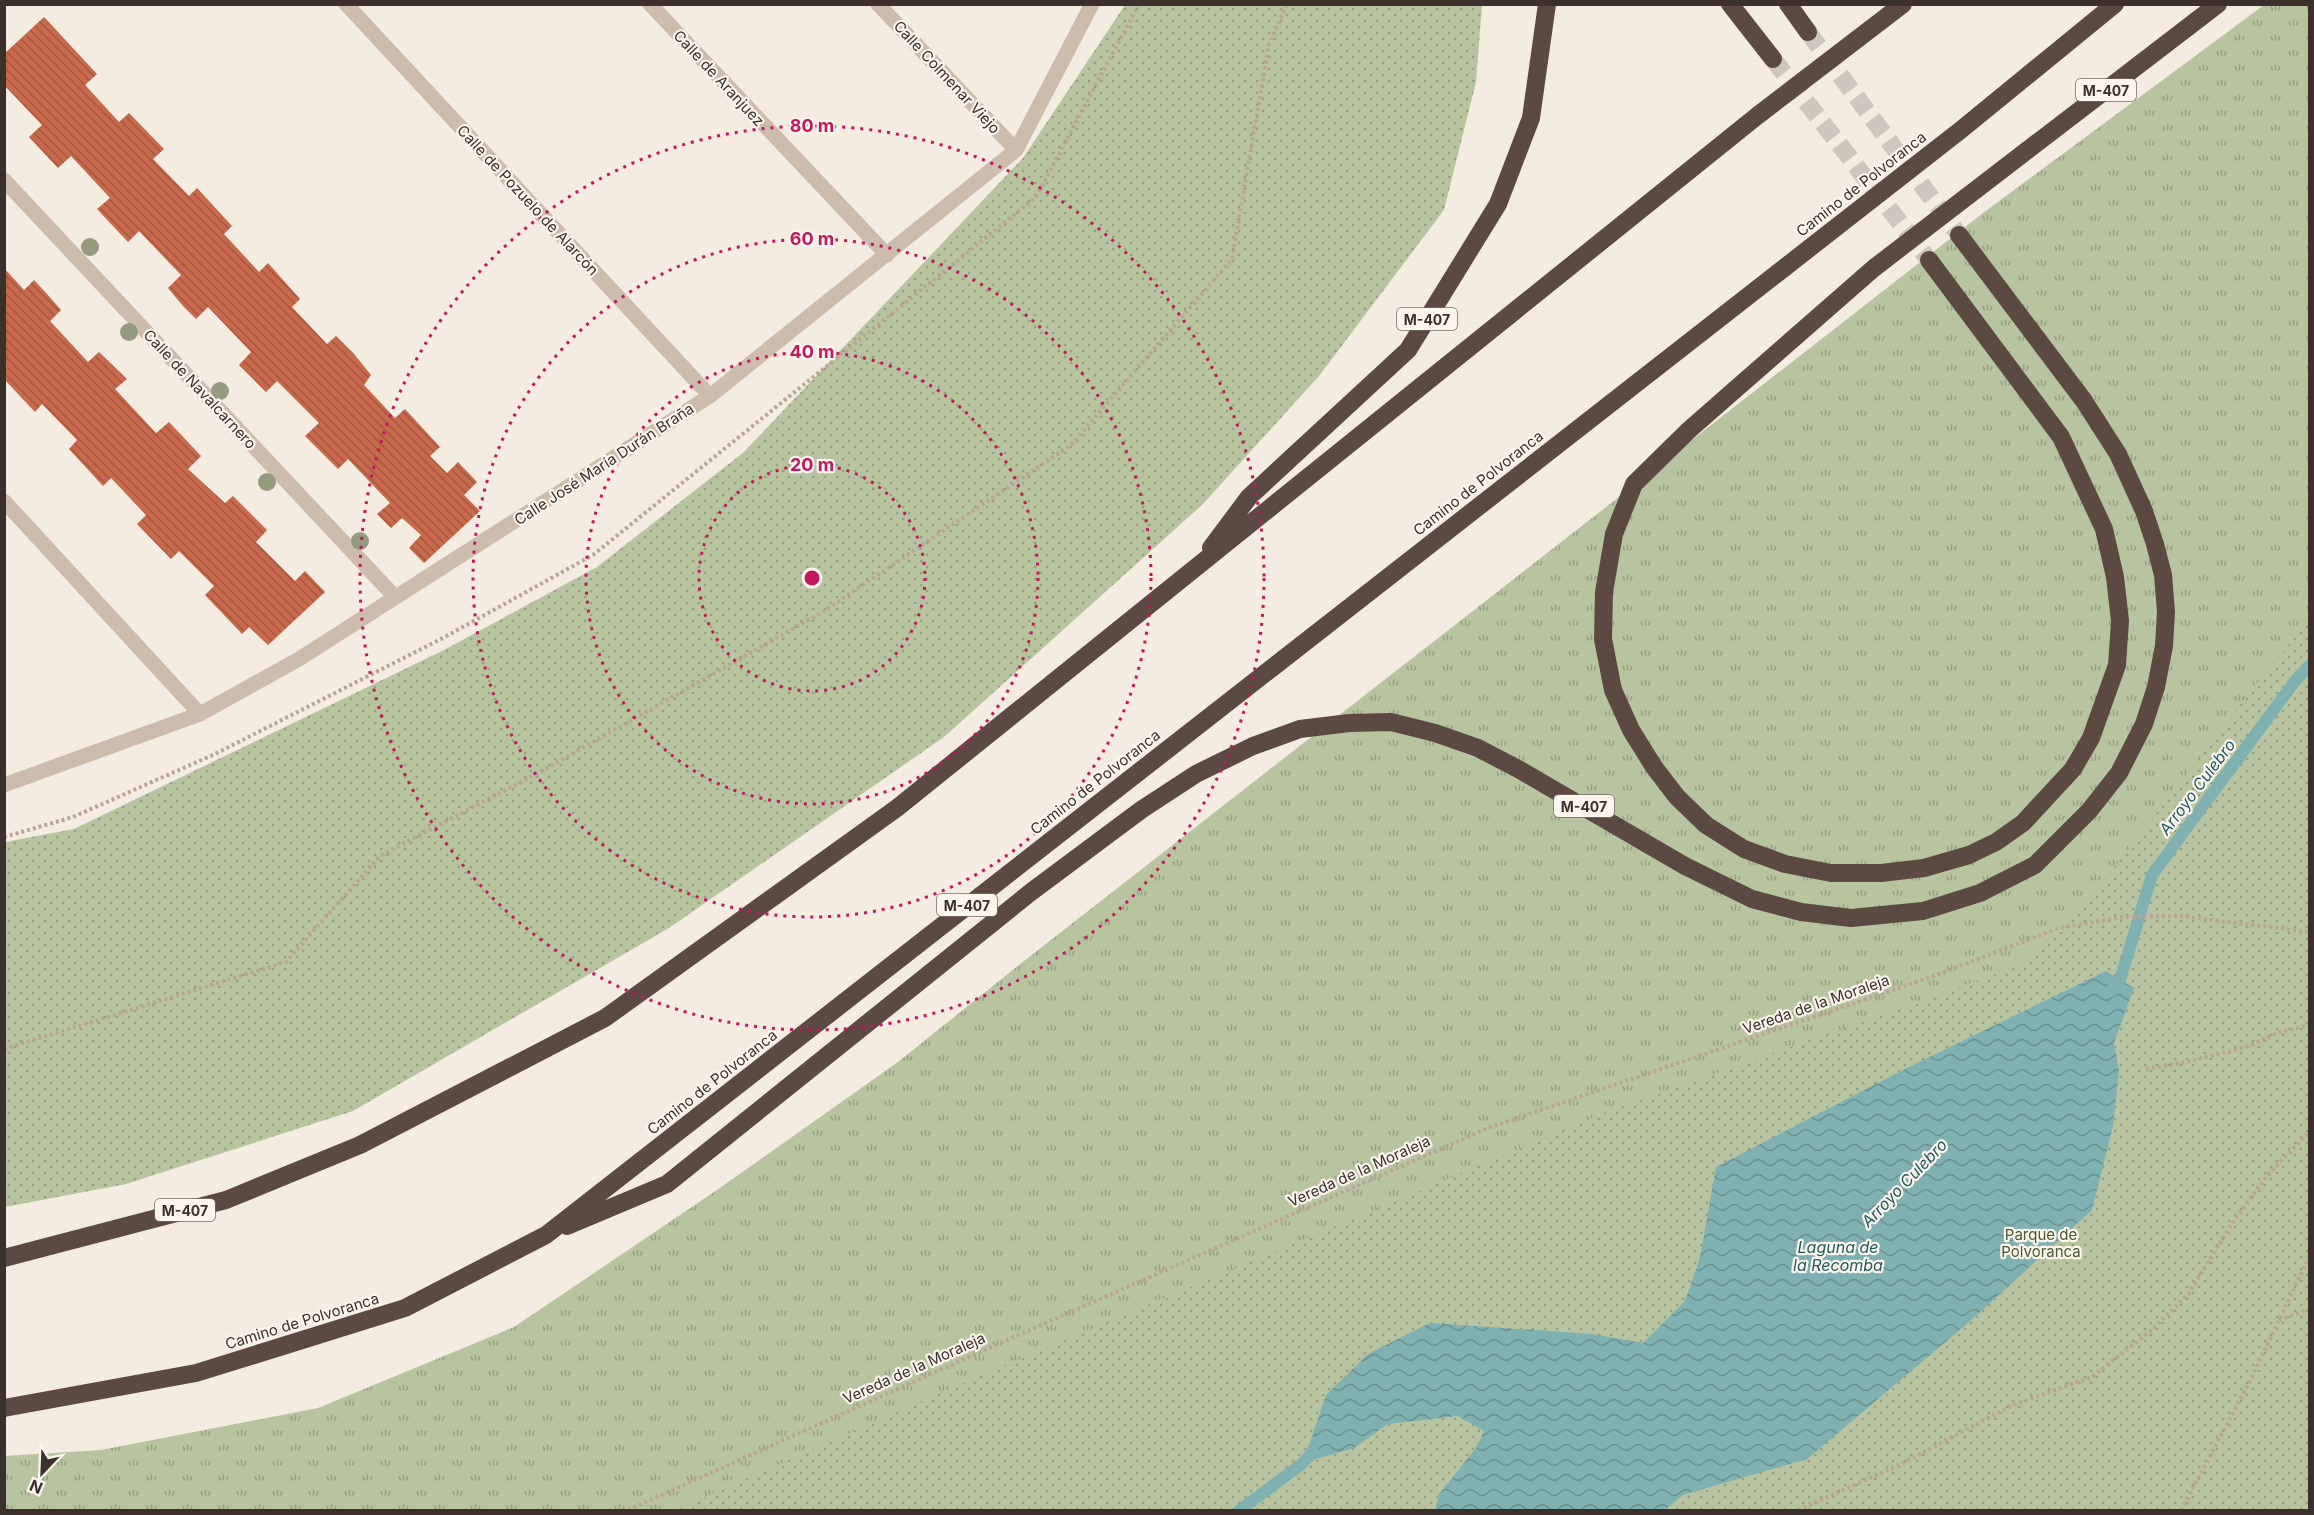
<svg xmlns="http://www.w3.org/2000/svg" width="2314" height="1515" font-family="Inter,sans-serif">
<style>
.grass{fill:url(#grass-tufts)}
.park{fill:url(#park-dots)}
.water{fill:url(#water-waves)}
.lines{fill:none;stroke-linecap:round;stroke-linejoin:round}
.stream{stroke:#7fb0b2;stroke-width:12}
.building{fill:url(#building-back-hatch)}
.highway-tunnel{stroke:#cfc6bd;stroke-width:18;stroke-dasharray:18 9;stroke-linecap:butt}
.path{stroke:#b9a596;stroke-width:4;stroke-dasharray:3 3;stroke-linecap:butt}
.street{stroke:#cdbbac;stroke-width:15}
.highway{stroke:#5c4a42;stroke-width:18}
.tree{fill:#969b7f}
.ring{fill:none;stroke:#c2185b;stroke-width:3;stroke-dasharray:3 6}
.labels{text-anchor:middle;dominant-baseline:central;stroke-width:4.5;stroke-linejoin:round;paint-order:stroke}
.shield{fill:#fbf5ee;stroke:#756b66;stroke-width:1.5}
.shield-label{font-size:14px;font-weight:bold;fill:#3b302b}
.street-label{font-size:15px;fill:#3b302b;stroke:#fbf5ee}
.park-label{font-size:15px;fill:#4a5a2e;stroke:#fbf5ee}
.water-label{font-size:16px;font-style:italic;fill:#1f5a5e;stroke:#fbf5ee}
.centre{fill:#c2185b;stroke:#fbf5ee;stroke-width:3}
.ring-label{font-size:18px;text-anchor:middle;font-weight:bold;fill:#c2185b;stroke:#fbf5ee;stroke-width:4.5;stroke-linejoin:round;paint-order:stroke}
</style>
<defs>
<pattern id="grass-tufts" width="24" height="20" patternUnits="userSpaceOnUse" patternTransform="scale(1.5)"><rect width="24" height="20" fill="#b8c4a0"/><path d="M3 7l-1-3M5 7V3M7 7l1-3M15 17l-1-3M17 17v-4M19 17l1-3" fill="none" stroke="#97a083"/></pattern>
<pattern id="park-dots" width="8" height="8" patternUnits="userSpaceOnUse" patternTransform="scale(1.5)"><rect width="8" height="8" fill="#b8c4a0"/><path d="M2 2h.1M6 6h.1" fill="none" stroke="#97a083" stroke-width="1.8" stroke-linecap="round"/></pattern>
<pattern id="water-waves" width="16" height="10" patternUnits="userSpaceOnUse" patternTransform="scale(1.5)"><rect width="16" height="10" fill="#7fb0b2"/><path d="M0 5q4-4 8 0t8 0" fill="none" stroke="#699091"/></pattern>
<pattern id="building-back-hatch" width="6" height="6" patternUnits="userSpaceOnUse" patternTransform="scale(1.5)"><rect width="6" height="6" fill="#c8694b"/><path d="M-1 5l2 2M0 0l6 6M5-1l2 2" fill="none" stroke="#a4573f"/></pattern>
</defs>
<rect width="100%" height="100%" fill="#f4ebe1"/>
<path class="grass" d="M2264 5H2309V1510H5V1456L101 1450 318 1408 514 1327 717 1190 898 1062 1024 961 1983 213Z"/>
<path class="park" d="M1125 5H1482L1476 82 1444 210 1319 376 1203 504 944 737 669 928 353 1111 126 1184 5 1207V842L74 829 444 650 597 567 744 452 1023 158Z
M2309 622V1510H676L958 1385 1604 1113 2022 965 2109 874 2277 658Z"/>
<path class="water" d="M2106 971 2134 988 2114 1043 2119 1071 2113 1126 2092 1210 1968 1323 1807 1459 1683 1495 1665 1510H1435L1439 1494 1476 1448 1484 1431 1458 1416 1388 1424 1354 1448 1303 1463 1326 1395 1368 1354 1430 1323 1593 1334 1643 1343 1685 1301 1700 1258 1716 1167 1905 1069Z"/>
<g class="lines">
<path class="stream" d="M2111 991 2120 980 2152 875 2295 681 2310 665
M1240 1510 1303 1463 1313 1451"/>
</g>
<path class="building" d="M44 17 97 74 85 85 119 122 129 113 164 149 153 159 189 196 197 188 232 226 224 234 259 272 268 263 300 299 292 307 327 344 336 336 354 354 371 375 364 385 395 418 405 409 440 447 430 456 447 473 458 462 477 482 464 495 480 511 424 563 409 548 421 535 402 518 391 528 377 514 390 503 348 459 338 469 305 436 319 423 277 381 266 392 239 365 251 352 208 307 196 319 183 306 168 288 181 275 139 231 128 242 97 209 110 198 71 156 58 168 29 137 42 125 4 85V54Z
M4 268 24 290 34 280 47 294 61 310 50 321 88 362 99 352 127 379 115 389 156 433 169 422 201 456 188 469 225 503 233 496 267 530 256 542 295 581 305 571 325 592 268 645 249 627 242 634 205 595 214 586 179 551 171 559 137 524 146 515 111 478 103 486 69 449 77 440 42 404 35 412 4 379V369L7 367 4 364Z"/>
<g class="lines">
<path class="highway-tunnel" d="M1808 32 1959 235
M1773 59 1929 260"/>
<path class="path" d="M4 837 73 817 215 754 443 638 593 555 1036 197 1139 4
M4 1049 286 962 380 856 538 773 821 613 1071 445 1232 259 1269 45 1287 4
M2146 1069 2185 1062 2243 1048 2280 1032 2310 1025
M2279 1320 2310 1309
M628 1510 1007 1340 1488 1128 1928 978 2059 928 2123 917 2180 916 2310 932
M1798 1510 1897 1466 2013 1405 2092 1377 2154 1328 2189 1293 2231 1225 2266 1177 2310 1131
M2181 1510 2249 1383 2310 1255"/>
<path class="street" d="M346 4 710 396
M650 4 887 255
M878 4 1016 150
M4 180 395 597
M4 501 200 714
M4 785 200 714 299 659 710 396 1016 150 1092 4"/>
<path class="highway" d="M1730 4 1773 59
M1788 4 1808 32
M1929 260 2061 437 2104 529 2115 577 2120 621 2117 665 2091 738 2073 769 2023 823 1996 842 1969 855 1924 868 1881 873H1831L1785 864 1744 849 1706 825 1677 797 1654 767 1631 730 1613 690 1603 639 1604 592 1614 534 1634 484 1689 430 1874 268 2218 4
M1211 548 1249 497 1408 350 1498 204 1531 118 1547 4
M567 1226 667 1184 1031 892 1141 810 1196 774 1253 746 1300 729 1349 723 1391 722 1435 733 1478 748 1520 770 1685 866 1752 899 1801 912 1851 918 1923 911 1980 893 2035 865 2089 811 2119 773 2144 724 2156 687 2164 646 2166 612 2163 575 2155 544 2144 511 2118 454 2084 401 1959 235
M4 1258 226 1200 360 1145 605 1018 897 808 1757 116 1903 4
M4 1408 196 1373 405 1308 546 1235 1962 129 2115 4"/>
</g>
<g class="tree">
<circle cx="90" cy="247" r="9"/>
<circle cx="129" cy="332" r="9"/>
<circle cx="220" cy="391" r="9"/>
<circle cx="267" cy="482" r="9"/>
<circle cx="360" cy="541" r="9"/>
</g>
<g class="ring">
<circle cx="812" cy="578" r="113"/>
<circle cx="812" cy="578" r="226"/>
<circle cx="812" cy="578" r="339"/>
<circle cx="812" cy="578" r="452"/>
</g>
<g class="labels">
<g class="shield">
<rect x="2076" y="79" width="60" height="22" rx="4.5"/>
<rect x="1397" y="308" width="60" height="22" rx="4.5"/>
<rect x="1554" y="795" width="60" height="22" rx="4.5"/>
<rect x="937" y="894" width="60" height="22" rx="4.5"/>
<rect x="155" y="1199" width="60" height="22" rx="4.5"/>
</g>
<g class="shield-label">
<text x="2106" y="90">M-407</text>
<text x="1427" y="319">M-407</text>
<text x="1584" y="806">M-407</text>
<text x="967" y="905">M-407</text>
<text x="185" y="1210">M-407</text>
</g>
<g class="street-label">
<text transform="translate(947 77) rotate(47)">Calle Colmenar Viejo</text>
<text transform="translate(719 78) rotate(47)">Calle de Aranjuez</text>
<text transform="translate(1861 184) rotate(-38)">Camino de Polvoranca</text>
<text transform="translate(528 200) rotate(47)">Calle de Pozuelo de Alarcón</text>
<text transform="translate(200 389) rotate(47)">Calle de Navalcarnero</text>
<text transform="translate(604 464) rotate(-33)">Calle José María Durán Braña</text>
<text transform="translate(1478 483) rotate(-38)">Camino de Polvoranca</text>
<text transform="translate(1095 782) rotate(-38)">Camino de Polvoranca</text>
<text transform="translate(1816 1004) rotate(-19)">Vereda de la Moraleja</text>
<text transform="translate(712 1082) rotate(-38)">Camino de Polvoranca</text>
<text transform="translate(1359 1171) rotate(-24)">Vereda de la Moraleja</text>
<text transform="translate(302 1321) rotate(-17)">Camino de Polvoranca</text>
<text transform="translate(914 1368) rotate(-24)">Vereda de la Moraleja</text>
</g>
<g class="park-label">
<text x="2041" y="1234">Parque de<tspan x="2041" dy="17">Polvoranca</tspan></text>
</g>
<g class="water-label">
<text transform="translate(2197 787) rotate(-53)">Arroyo Culebro</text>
<text transform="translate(1904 1183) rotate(-46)">Arroyo Culebro</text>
<text x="1838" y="1247">Laguna de<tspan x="1838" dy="18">la Recomba</tspan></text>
</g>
</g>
<circle cx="812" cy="578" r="9" class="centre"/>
<g class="ring-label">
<text x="812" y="132">80 m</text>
<text x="812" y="245">60 m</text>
<text x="812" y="358">40 m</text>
<text x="812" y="471">20 m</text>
</g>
<rect width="2314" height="1515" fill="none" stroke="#3b302b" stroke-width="12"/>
<g transform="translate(42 1473) rotate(203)" stroke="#fbf5ee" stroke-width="4.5" paint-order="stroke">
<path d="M0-4.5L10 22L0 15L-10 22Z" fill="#3b302b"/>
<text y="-9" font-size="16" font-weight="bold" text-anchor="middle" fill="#3b302b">N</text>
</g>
</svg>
